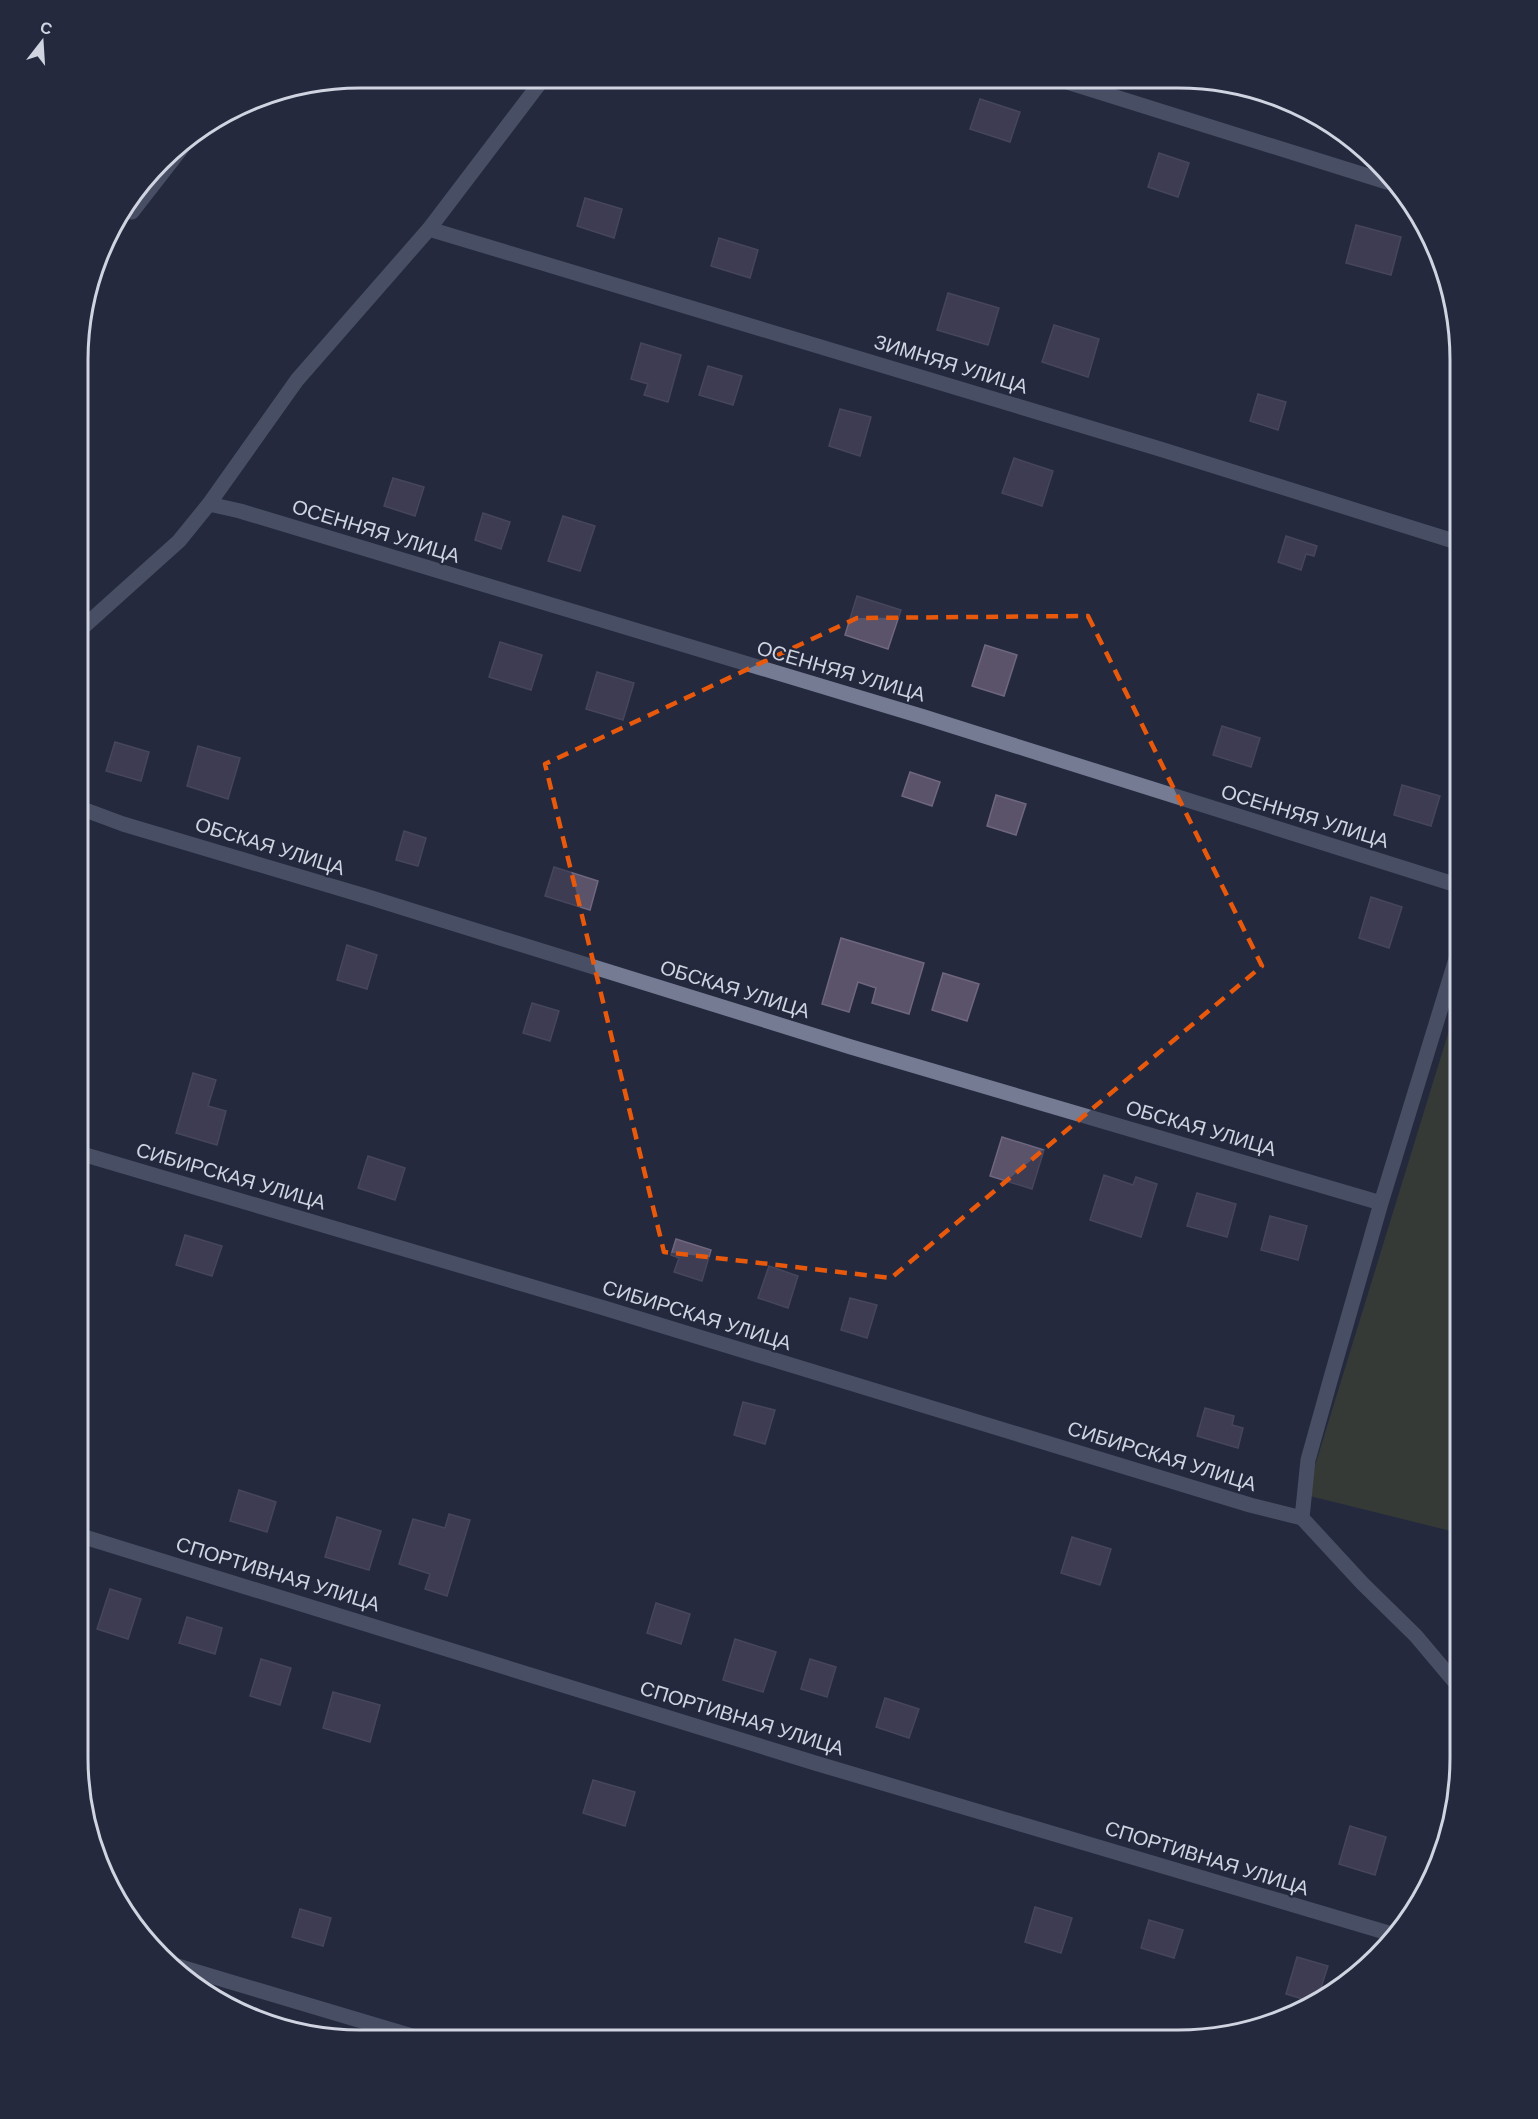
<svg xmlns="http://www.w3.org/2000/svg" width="1538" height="2119" font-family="'DM Sans',sans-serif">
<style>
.green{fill:#4b4f2e}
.building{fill:#5b536a;stroke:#6f677f;stroke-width:1.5}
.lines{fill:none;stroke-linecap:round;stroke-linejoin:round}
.minor{stroke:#747b93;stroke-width:15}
.marked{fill:none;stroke:#e8590c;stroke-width:4.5;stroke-dasharray:12 8;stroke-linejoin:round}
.labels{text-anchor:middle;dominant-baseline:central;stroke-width:4.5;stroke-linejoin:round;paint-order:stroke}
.street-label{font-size:20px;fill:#d0d4e1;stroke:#24293e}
.rim{fill:none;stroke:#d0d4e1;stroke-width:3}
</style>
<rect width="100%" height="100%" fill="#24293e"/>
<path class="green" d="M1460 995 1459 1533 1306 1495Z"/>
<path class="building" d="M980 99 1020 112 1010 142 970 129Z
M1159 153 1189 163 1178 197 1148 187Z
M585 198 622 209 614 238 577 226Z
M1356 225 1401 237 1391 275 1346 263Z
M719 238 758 250 750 278 711 266Z
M948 293 999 308 988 345 937 330Z
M1054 325 1099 339 1088 377 1042 362Z
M641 343 681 355 668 402 644 395 648 384 631 379Z
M708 366 742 376 733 405 699 395Z
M1258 394 1286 402 1278 430 1250 421Z
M840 409 871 417 860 456 829 446Z
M1014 458 1053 471 1042 506 1002 493Z
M393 478 424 487 415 516 384 506Z
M483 513 510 522 501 549 475 540Z
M563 516 595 526 580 571 548 561Z
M1286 536 1317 546 1314 556 1306 554 1301 570 1278 562Z
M1460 588V617L1452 614Z
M857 596 901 610 888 649 845 635Z
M500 642 542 655 531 690 489 677Z
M985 645 1017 655 1004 696 972 686Z
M597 672 634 683 623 720 586 709Z
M1222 726 1260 738 1251 767 1213 755Z
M115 742 149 752 141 781 106 771Z
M198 746 240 758 228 799 187 786Z
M910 772 940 782 932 806 902 796Z
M1402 785 1440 796 1431 826 1394 815Z
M996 795 1026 804 1016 835 987 826Z
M404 831 426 838 418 866 396 860Z
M554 867 598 881 590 910 545 896Z
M1371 897 1402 907 1389 948 1359 938Z
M841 938 924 963 909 1014 872 1003 876 988 858 982 849 1012 822 1004Z
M347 945 377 955 367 989 337 980Z
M943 973 979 984 967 1021 932 1010Z
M532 1003 559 1011 550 1041 523 1033Z
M193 1073 216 1080 208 1106 226 1111 217 1145 176 1133Z
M1002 1137 1044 1150 1032 1189 990 1176Z
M368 1156 405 1168 395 1200 358 1188Z
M1104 1175 1133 1185 1136 1177 1157 1184 1141 1237 1090 1220Z
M1197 1193 1236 1204 1227 1237 1187 1226Z
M1270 1216 1307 1226 1298 1260 1261 1250Z
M185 1235 222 1246 212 1276 176 1265Z
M676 1239 711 1250 702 1281 674 1272 679 1258 671 1255Z
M769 1266 798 1276 788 1308 758 1298Z
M850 1298 877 1305 867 1338 841 1330Z
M743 1402 775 1410 765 1444 734 1435Z
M1205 1408 1234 1416 1232 1425 1243 1428 1238 1448 1197 1436Z
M239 1490 276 1502 267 1532 230 1521Z
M449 1514 470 1520 447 1596 425 1589 430 1574 399 1564 413 1519 445 1528Z
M337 1517 381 1531 369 1570 325 1557Z
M1072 1537 1111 1549 1100 1585 1061 1573Z
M110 1589 141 1599 128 1639 97 1629Z
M656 1603 690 1614 681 1644 647 1633Z
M187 1617 222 1628 215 1654 179 1643Z
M735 1639 776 1652 763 1692 723 1680Z
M261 1659 291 1668 280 1705 250 1696Z
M810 1659 836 1667 827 1697 801 1689Z
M333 1692 380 1705 370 1742 323 1728Z
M885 1698 919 1709 909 1738 876 1727Z
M593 1780 635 1792 625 1826 583 1813Z
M1350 1826 1386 1837 1375 1875 1339 1864Z
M1035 1907 1072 1918 1061 1953 1025 1942Z
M300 1909 331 1918 323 1946 292 1937Z
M1149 1920 1183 1930 1174 1958 1141 1948Z
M1297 1957 1328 1966 1316 2003 1286 1994Z"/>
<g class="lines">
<path class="minor" d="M1061 80 1387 182
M132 212 188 140
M429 229 1160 449 1460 543
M209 504 240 511 924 717 1460 886
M80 630 179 541 209 504 297 380 429 229 543 79
M80 808 123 824 365 896 851 1047 1381 1203
M79 1153 604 1308 1250 1505 1302 1518
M78 1535 815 1763 1395 1935
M1459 1687 1416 1636 1362 1583 1302 1518 1308 1460 1332 1374 1381 1203 1460 946
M174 1965 422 2039"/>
</g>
<path d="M0 0H1538V2119H0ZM1088 616 1262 966 891 1278 664 1252 545 764 857 618Z" fill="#24293e" fill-opacity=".55" fill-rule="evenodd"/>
<path class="marked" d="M1088 616 1262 966 891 1278 664 1252 545 764 857 618Z"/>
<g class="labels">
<g class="street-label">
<text transform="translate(951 364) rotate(17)">ЗИМНЯЯ УЛИЦА</text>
<text transform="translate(376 531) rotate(17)">ОСЕННЯЯ УЛИЦА</text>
<text transform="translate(841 671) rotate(16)">ОСЕННЯЯ УЛИЦА</text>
<text transform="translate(1305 816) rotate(17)">ОСЕННЯЯ УЛИЦА</text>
<text transform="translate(270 846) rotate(17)">ОБСКАЯ УЛИЦА</text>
<text transform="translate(735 989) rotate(17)">ОБСКАЯ УЛИЦА</text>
<text transform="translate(1201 1128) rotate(16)">ОБСКАЯ УЛИЦА</text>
<text transform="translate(231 1176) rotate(16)">СИБИРСКАЯ УЛИЦА</text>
<text transform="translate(697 1315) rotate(17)">СИБИРСКАЯ УЛИЦА</text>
<text transform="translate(1162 1456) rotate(17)">СИБИРСКАЯ УЛИЦА</text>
<text transform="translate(278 1574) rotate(17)">СПОРТИВНАЯ УЛИЦА</text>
<text transform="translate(742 1718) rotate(17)">СПОРТИВНАЯ УЛИЦА</text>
<text transform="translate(1207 1858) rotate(17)">СПОРТИВНАЯ УЛИЦА</text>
</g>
</g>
<path d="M0 0H1538V2119H0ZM360 88H1178A272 272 0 0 1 1450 360V1758A272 272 0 0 1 1178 2030H360A272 272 0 0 1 88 1758V360A272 272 0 0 1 360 88Z" fill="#24293e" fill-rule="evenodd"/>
<path class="rim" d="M360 88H1178A272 272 0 0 1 1450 360V1758A272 272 0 0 1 1178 2030H360A272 272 0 0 1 88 1758V360A272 272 0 0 1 360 88Z"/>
<g transform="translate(42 42) rotate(17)" stroke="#24293e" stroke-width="4.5" paint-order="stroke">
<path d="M0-4.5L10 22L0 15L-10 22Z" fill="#d0d4e1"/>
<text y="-9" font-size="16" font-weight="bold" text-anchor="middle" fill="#d0d4e1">С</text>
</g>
</svg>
